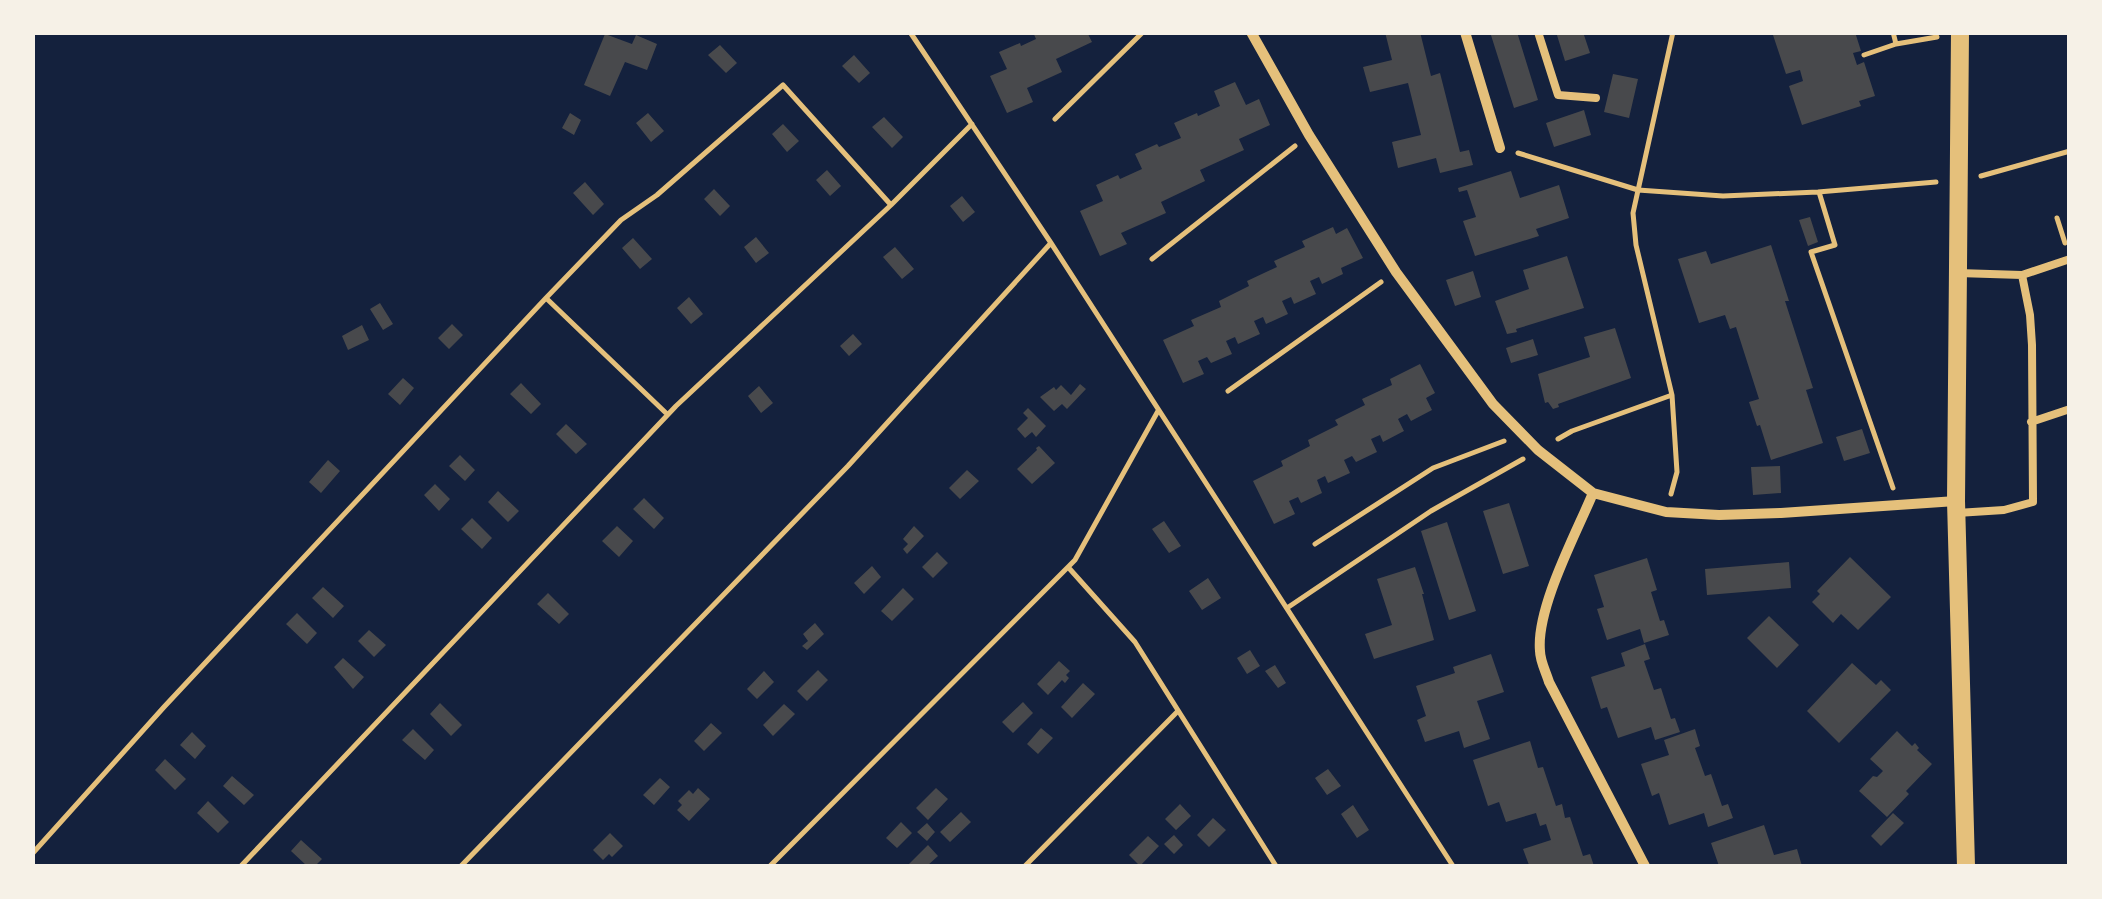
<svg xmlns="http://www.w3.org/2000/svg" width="2102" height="899" font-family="'Fira Sans',sans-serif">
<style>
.building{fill:#48494c}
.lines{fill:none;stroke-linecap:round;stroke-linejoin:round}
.path{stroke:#e5c07b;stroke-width:5}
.service{stroke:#e5c07b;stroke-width:8}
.minor{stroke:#e5c07b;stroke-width:10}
.tertiary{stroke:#e5c07b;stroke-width:18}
</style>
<rect width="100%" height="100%" fill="#14213d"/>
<path class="building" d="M1033 32H1087L1092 42 1056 59 1062 72 1027 88 1033 102 1007 113 990 76 1007 69 999 52 1020 43 1021 46 1036 39Z
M1385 32H1420L1431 76 1440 73 1460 152 1469 150 1473 165 1440 173 1436 158 1398 168 1392 142 1421 135 1408 83 1370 92 1363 67 1392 60Z
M1490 32H1517L1538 100 1514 108Z
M1556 32H1583L1590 53 1565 61Z
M1782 32H1855L1861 51 1853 53 1857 65 1864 62 1875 96 1859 101 1861 106 1802 125 1789 86 1803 81 1800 70 1786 74 1773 35Z
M605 34 632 44 636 35 657 44 647 70 625 62 610 96 584 85Z
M720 45 737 63 726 73 708 55Z
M854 55 870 73 859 83 842 66Z
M1613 74 1638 79 1629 118 1604 112Z
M1235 82 1246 105 1259 99 1270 125 1239 139 1244 150 1200 170 1205 181 1161 202 1166 213 1121 233 1127 244 1100 256 1080 211 1103 201 1096 185 1118 175 1120 179 1142 169 1135 154 1157 144 1159 147 1181 138 1174 123 1197 113 1198 116 1220 106 1214 91Z
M1584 110 1591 135 1554 147 1546 123Z
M570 113 581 120 574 135 562 128Z
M648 113 664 131 651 142 636 123Z
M884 117 903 137 892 148 872 127Z
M783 124 799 141 787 152 772 134Z
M827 170 841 186 830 196 816 180Z
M1511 171 1520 198 1559 185 1569 218 1536 229 1539 236 1475 256 1463 221 1476 217 1467 190 1459 192 1458 188Z
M585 182 604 204 593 215 573 193Z
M714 189 730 206 720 216 704 199Z
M962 196 975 212 963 222 950 206Z
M1810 217 1818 242 1808 246 1799 220Z
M1333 227 1336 234 1347 228 1363 258 1341 268 1343 274 1322 284 1319 277 1310 281 1316 294 1294 304 1291 297 1282 301 1288 314 1266 324 1263 317 1254 321 1260 334 1238 344 1235 337 1226 341 1232 354 1211 363 1207 357 1198 361 1204 374 1183 383 1163 340 1194 326 1191 320 1221 307 1219 301 1249 286 1247 281 1277 267 1274 261 1305 247 1302 241Z
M756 237 769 253 756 263 744 247Z
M633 238 652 259 640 269 622 248Z
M1771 245 1789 301H1785L1813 388 1806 390 1823 443 1771 460 1760 425 1757 426 1749 402 1759 399 1736 327 1730 329 1725 315 1699 323 1678 259 1706 251 1711 264Z
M895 247 914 269 902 279 883 257Z
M1567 256 1584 308 1516 329 1517 332 1507 334 1495 301 1529 289 1523 270Z
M1473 271 1481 297 1455 306 1446 280Z
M689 297 703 314 691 324 677 308Z
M380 303 393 324 383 330 370 309Z
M452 324 463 335 449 349 438 338Z
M362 325 369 340 348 350 342 336Z
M1615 328 1631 378 1558 404 1559 407 1553 409 1548 402 1545 403 1538 374 1590 357 1584 337Z
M853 334 862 344 849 356 840 346Z
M1533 339 1538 355 1511 363 1506 348Z
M1420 364 1435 393 1426 398 1432 410 1411 421 1407 414 1398 419 1404 431 1383 442 1380 435 1371 439 1377 452 1356 462 1352 456 1344 460 1350 473 1328 483 1325 476 1317 480 1322 493 1301 503 1298 497 1289 501 1295 514 1274 524 1253 481 1283 466 1281 461 1310 446 1308 440 1338 425 1335 420 1365 405 1362 399 1392 385 1390 379Z
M403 378 414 388 400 405 388 394Z
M521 383 541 404 531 414 510 394Z
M1080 384 1086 389 1067 409 1062 404 1054 411 1040 397 1054 387 1056 390 1061 385 1071 395Z
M759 386 773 403 761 413 748 396Z
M1028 408 1046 426 1036 437 1032 432 1025 438 1017 429 1028 418 1023 413Z
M566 424 587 444 576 454 556 434Z
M1862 429 1870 453 1844 461 1836 437Z
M1039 446 1055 463 1032 484 1017 469 1037 450 1036 448Z
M460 455 475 470 465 481 449 466Z
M328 460 340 471 321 493 309 482Z
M1780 466 1781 493 1753 495 1751 467Z
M967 470 979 481 960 499 949 488Z
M435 484 450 499 439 511 424 495Z
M498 491 519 511 508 522 488 502Z
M644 498 664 518 654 529 633 509Z
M1509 503 1529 566 1503 574 1483 511Z
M472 518 492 538 482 549 461 529Z
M1164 521 1181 546 1169 553 1152 529Z
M1447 522 1476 611 1449 620 1421 531Z
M617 526 633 541 619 557 602 541Z
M914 526 924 536 907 554 903 549 908 544 903 539Z
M937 552 948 563 933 578 922 567Z
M1850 557 1891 597 1858 630 1841 614 1833 623 1812 602 1820 594 1817 591Z
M1647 558 1657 590 1651 592 1660 621 1664 620 1669 635 1644 643 1640 629 1607 640 1597 609 1604 607 1594 575Z
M1789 562 1791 588 1707 595 1705 569Z
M872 566 881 577 864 594 854 583Z
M1415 567 1424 594H1422L1434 640 1374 659 1365 634 1392 625 1377 579Z
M1208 578 1221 598 1202 610 1189 591Z
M323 587 344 606 333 618 312 598Z
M903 588 914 599 892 621 881 611Z
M548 593 569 614 559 624 537 604Z
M297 613 317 633 307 644 286 624Z
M1769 616 1799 645 1777 668 1747 638Z
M815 623 824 634 807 650 802 646 808 641 803 634Z
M369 630 386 645 374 657 358 641Z
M1645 644 1650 659 1644 661 1654 690 1661 688 1671 719 1675 718 1680 732 1655 740 1651 727 1618 738 1607 707 1601 709 1591 677 1625 666 1621 653Z
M1250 650 1260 666 1247 674 1237 658Z
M1491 654 1504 692 1477 701 1490 739 1464 748 1459 731 1425 742 1417 720 1426 716 1416 686 1455 673 1453 667Z
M343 658 364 677 353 689 334 667Z
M1059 661 1070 671 1066 675 1069 678 1065 683 1062 680 1048 695 1037 684Z
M1852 663 1876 685 1881 680 1891 690 1839 743 1807 711Z
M1275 665 1286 683 1278 688 1265 671Z
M818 670 828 680 807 701 797 691Z
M764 671 774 682 757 699 747 689Z
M1083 683 1095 694 1072 718 1061 707Z
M1023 702 1033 713 1013 733 1002 722Z
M440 703 462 725 451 736 430 714Z
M784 704 795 714 773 736 763 725Z
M711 723 722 733 704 751 694 741Z
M1041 728 1053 738 1038 754 1027 744Z
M413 729 434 750 425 760 402 740Z
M1695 729 1700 746 1695 748 1705 776 1711 774 1722 806 1728 804 1733 818 1708 827 1704 813 1669 825 1659 793 1652 796 1641 764 1669 755 1664 740Z
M1897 731 1912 746 1915 743 1919 748 1917 750 1932 764 1906 791 1909 794 1887 817 1859 791 1873 776 1877 777 1883 771 1870 759Z
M192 732 206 746 195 759 180 745Z
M1530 741 1538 768 1543 767 1556 806 1562 804 1565 818 1570 817 1583 856 1590 854 1594 866 1529 865 1523 849 1551 840 1546 824 1540 826 1536 813 1506 822 1499 802 1488 806 1473 760Z
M165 759 186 779 175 790 155 770Z
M1328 769 1341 786 1327 795 1315 778Z
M232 776 254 795 244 805 223 786Z
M660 778 670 787 654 805 643 795Z
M698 788 710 799 689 821 677 810 682 805 678 801 689 790 693 794Z
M936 788 948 799 928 820 916 808Z
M208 801 229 822 218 833 197 813Z
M1180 804 1191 816 1176 830 1165 819Z
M1353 805 1369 830 1357 838 1341 814Z
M961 812 971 822 950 842 940 832Z
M1893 813 1904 823 1881 846 1871 836Z
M1213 818 1226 830 1209 847 1197 835Z
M901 822 912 833 897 848 886 838Z
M927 823 935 832 927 841 917 832Z
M1764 825 1774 855 1797 849 1802 866H1719L1711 843Z
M610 833 623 846 612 857 609 854 603 860 593 850Z
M1174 835 1183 845 1174 854 1164 844Z
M1148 836 1159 846 1140 866 1129 855Z
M301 840 322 859 315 866H307L291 851Z
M928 845 938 856 927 866H907Z"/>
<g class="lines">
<path class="path" d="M910 32 1051 243 1453 866
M1893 32 1896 44 1937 37
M1864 55 1896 44
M1055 119 1143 32
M1518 153 1638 190 1723 196 1818 192 1936 182
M1981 176 2070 151
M1819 192 1835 245 1811 252 1893 488
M2057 218 2065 243
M1152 259 1295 146
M546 298 621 220 657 195 783 85 891 205
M1228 391 1381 282
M1558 439 1572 431 1672 395
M1671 494 1677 472 1672 395 1636 245 1633 213 1673 32
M1315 544 1433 468 1504 441
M1068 567 1135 642 1276 866
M1287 608 1431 511 1523 459
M32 854 164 707 546 298 667 414
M241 866 676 406 891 205 972 124
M461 866 848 466 1050 244
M770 866 1075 560 1158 411
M1025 866 1177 712"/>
<path class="service" d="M1538 32 1558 95 1596 98
M1958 273 2022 275 2070 259
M2031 422 2070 409
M1957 513 2004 510 2033 502 2032 345 2030 315 2022 275"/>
<path class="minor" d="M1251 32 1309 135 1396 272 1493 404 1538 450 1593 493 1666 512 1719 515 1781 513 1956 501
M1465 32 1500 148
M1593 493C1576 534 1536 608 1540 651 1540 661 1546 672 1549 682L1645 866"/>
<path class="tertiary" d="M1960 32 1956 501 1966 866"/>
</g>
<rect width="2102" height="899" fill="none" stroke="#f6f1e7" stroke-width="70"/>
</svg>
